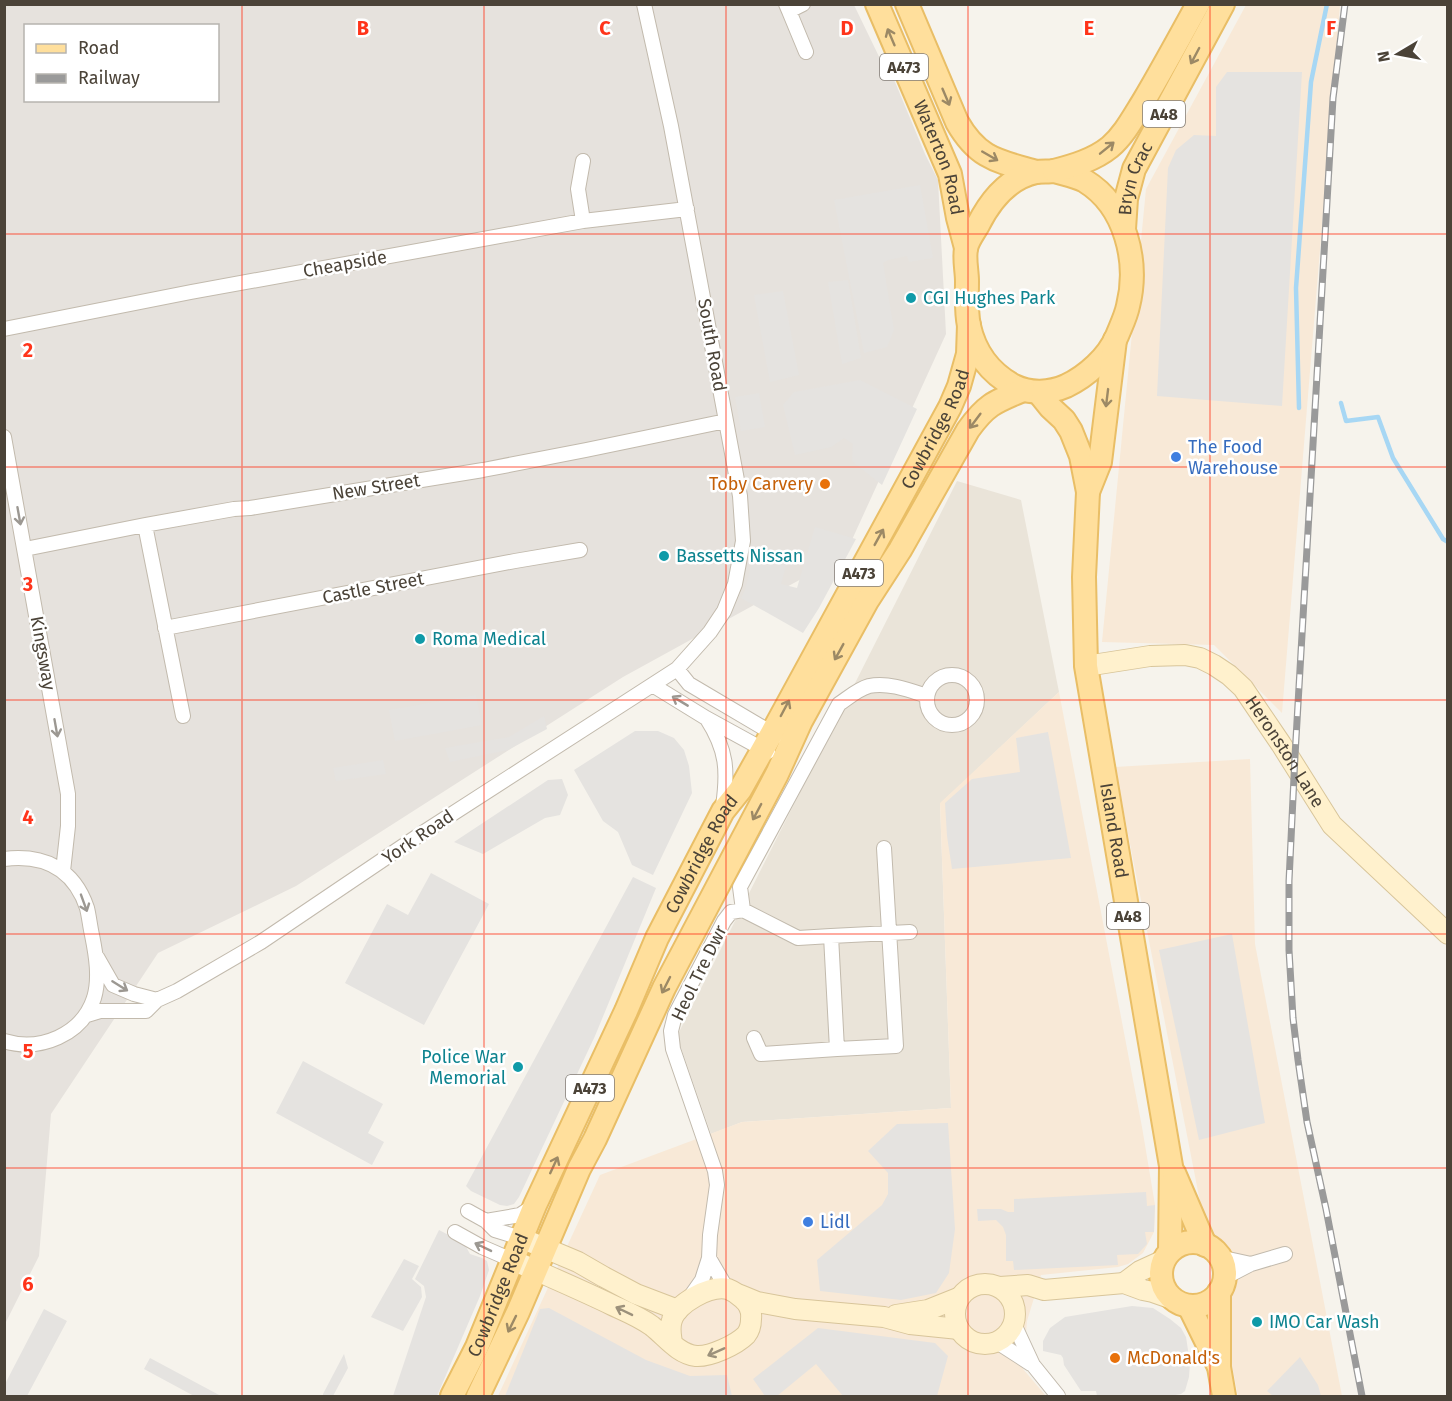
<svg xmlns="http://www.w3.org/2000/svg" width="1452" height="1401" font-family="'Fira Sans',sans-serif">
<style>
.residential{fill:#eae4d9}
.commercial{fill:#f8e9d7}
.industrial{fill:#e6e2dd;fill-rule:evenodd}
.parking{fill:#e5e3e0}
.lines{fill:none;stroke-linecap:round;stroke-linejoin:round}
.stream{stroke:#a7d7f4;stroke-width:4.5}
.street-casing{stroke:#c2baad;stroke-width:16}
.secondary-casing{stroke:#d8c59a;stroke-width:22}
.primary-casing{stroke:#e9be66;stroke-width:26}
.street{stroke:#fff;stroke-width:14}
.secondary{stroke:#fff1cd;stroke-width:20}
.primary{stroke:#ffdf9c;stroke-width:22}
.rail-casing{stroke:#9a9a9a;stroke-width:7}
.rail{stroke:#fff;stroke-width:4.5;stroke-dasharray:14;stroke-linecap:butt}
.oneway{stroke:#9c8965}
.oneway2{stroke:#9c9892}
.oneway3{stroke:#9c917b}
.grid{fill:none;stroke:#ff341a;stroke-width:1.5;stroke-opacity:0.55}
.culture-dot{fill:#0f9aa8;stroke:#fff;stroke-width:2}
.shop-dot{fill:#3f7fe0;stroke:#fff;stroke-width:2}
.food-dot{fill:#e8710a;stroke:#fff;stroke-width:2}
.labels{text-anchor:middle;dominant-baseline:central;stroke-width:5;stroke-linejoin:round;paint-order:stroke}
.shield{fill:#fff;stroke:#817b74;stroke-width:1.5}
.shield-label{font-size:16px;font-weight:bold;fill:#4b4338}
.street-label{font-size:18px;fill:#4b4338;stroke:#fff}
.culture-label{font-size:18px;fill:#0d838f;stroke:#fff;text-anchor:start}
.shop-label{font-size:18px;fill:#366cbe;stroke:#fff;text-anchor:start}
.food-label{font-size:18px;fill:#c56008;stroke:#fff;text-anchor:end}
.grid-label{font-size:20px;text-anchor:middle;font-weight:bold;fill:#ff341a;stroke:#fff;stroke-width:5;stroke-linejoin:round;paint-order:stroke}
</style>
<rect width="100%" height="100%" fill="#f6f3ec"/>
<path class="residential" d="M957 481 1021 500 1059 692 940 804 951 1108 742 1122 711 1134 677 1036Z"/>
<path class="commercial" d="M1246 5H1340L1282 713 1214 645 1102 642 1146 189Z
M1059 692 1142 1127 1155 1205 1154 1232 1143 1253 1128 1264 1118 1267 1041 1275 1027 1321 1023 1369 1046 1396H498L600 1175 742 1122 951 1108 940 803Z
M1250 759 1255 944 1342 1396H1238L1115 767Z"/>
<path class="industrial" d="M5 5H854L886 71 890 70 925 154 938 180 946 334 845 555 623 677 296 886 158 953 51 1114 39 1256 5 1324ZM26 26H218V100H26Z"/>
<path class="parking" d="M1227 72H1302L1282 406 1157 396 1168 168 1176 150 1194 135 1216 136V87Z
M920 185 933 258 909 262 907 256 888 260 883 263 894 330 887 347 864 353 834 200Z
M848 280 861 358 842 364 828 282Z
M783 291 799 375 770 382 754 295Z
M860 380 917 409 882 485 852 461 853 444 844 438 831 447 795 455 783 405 794 392Z
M759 393 765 427 741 431 735 397Z
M815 527 856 539 819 608 803 633 741 598 745 590 753 557 760 558 762 547 789 555 781 584 797 588Z
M476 695 482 725 395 741 389 710Z
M544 716 547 729 508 750 450 762 445 748 509 737Z
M635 731H658L674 738 684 750 689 766 692 793 653 875 632 865 618 832 603 821 574 770Z
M1048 732 1071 858 952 869 947 836 945 803 972 779 1020 772 1016 738Z
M383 760 386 774 336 781 333 768Z
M562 779 568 795 560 815 545 818 483 854 454 842 548 780Z
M431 873 489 904 424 1025 345 983 387 904 408 915Z
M633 877 656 888 595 1036 519 1197 514 1204 507 1206 500 1205 471 1191 466 1186Z
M1232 934 1265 1123 1199 1140 1159 950Z
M303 1061 383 1104 368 1133 384 1142 372 1165 276 1113Z
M948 1123 955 1229 949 1273 936 1293 901 1300 820 1291 817 1260 882 1205 888 1194V1173L868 1151 897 1124Z
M1146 1192 1147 1206 1155 1205 1154 1232H1145L1147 1244 1138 1254 1117 1255 1118 1265 1014 1270 1013 1261H1006V1235L1003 1227 996 1220 978 1221 977 1209H1001L1008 1212H1014V1199Z
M439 1230 464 1243 470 1254 482 1258 487 1261 489 1270 480 1296 437 1396H393L426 1297 424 1286 415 1279Z
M404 1259 419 1266 412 1279 421 1287 422 1297 403 1331 371 1317Z
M1132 1306 1153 1308 1170 1319 1181 1328 1186 1337 1190 1363 1189 1377 1185 1391 1181 1394 1170 1396H1097L1096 1391H1081L1064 1365 1063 1358 1061 1355 1043 1351V1341L1050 1328 1065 1317Z
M549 1308 646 1360 690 1376 727 1375 732 1396H505L540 1309Z
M44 1309 67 1321 27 1396H5V1384Z
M818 1328 935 1343 948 1356 937 1396H843L816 1364 777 1396H765L753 1379Z
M344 1354 348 1368 333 1396H323V1394Z
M1300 1357 1318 1385 1321 1396H1273L1267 1391Z
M150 1358 221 1396H194L144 1369Z"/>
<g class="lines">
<path class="stream" d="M1341 403 1346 421 1378 417 1393 458 1443 539 1448 542
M1299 408 1296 288 1311 82 1327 4"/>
<g class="street-casing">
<path id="street" d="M786 4 789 11 803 4
M789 11 806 52
M583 161 578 189 583 221
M4 329 191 292 583 221 687 209
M4 437 68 794V826L63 871
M145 525 183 716
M25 549 145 525 234 509 250 508 483 470 586 450 726 421
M165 628 515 561 580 550
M677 669 689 684 777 736
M927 700a25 25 0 1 1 50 0a25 25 0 1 1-50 0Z
M654 686 706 718 768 752
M707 719C727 750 728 771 723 806
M4 859C44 854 74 869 87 908 89 916 90 926 92 935 96 955 100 978 94 998 82 1035 40 1052 4 1041
M743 910 798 938 831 936 837 1049 896 1046 884 848
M831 936 910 932
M97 957 113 985 134 994 157 1000
M87 1015 100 1011H146L157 1000 177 991 261 942 418 836 677 669 710 632 724 611 735 584 743 541 740 496 671 126 644 4
M754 1038 761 1054 837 1049
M468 1211 486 1221 495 1230 521 1238
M486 1221 520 1215 532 1207
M455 1232 482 1247 512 1260
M1219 1257 1251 1264
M709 1258 727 1289
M1224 1278 1251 1264 1285 1254
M690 1297 702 1280 709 1258 710 1235 717 1185 715 1171 673 1049 671 1031 675 1015 724 921 731 912 743 910 740 887 839 704C848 698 858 689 869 686 888 682 909 690 927 696
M1014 1324 1033 1365 1058 1396
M997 1342 1031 1364"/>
</g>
<g class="secondary-casing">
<g id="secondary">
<path id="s1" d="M1086 666 1150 656 1185 655 1200 658 1214 665 1229 675 1243 688 1281 744 1332 825 1448 934"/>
<path d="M521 1238 578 1262 604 1277 636 1294 678 1310"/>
<path d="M512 1260C546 1275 579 1289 612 1305 625 1311 640 1317 652 1326 666 1337 678 1354 696 1356 710 1357 736 1345 746 1335 750 1330 751 1325 751 1319 752 1310 749 1304 743 1299 739 1295 733 1291 728 1289 710 1285 677 1303 672 1320 669 1328 671 1335 672 1343"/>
<path d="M1124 1283 1140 1271 1164 1260"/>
<circle cx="985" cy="1314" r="30"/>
<path d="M1000 1287 1028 1285 1044 1290 1124 1283 1143 1290 1153 1292 1173 1299"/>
<path d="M740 1295 757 1302 795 1309 884 1317 910 1324 959 1329"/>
<path d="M896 1315 928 1310 958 1298"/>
</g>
</g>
<g class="primary-casing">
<g id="primary">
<path id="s2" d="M877 4 950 174 958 218 966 248"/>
<path d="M907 4 957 122C978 159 998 161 1036 172"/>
<path d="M1054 171C1064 174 1076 176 1085 181 1126 206 1139 262 1128 306 1126 316 1121 326 1117 336 1108 357 1087 376 1066 386 1050 393 1030 394 1014 386 990 373 975 353 969 326 966 312 967 296 967 281 967 271 964 259 966 249 967 241 974 232 978 225 990 201 1008 178 1036 172 1042 171 1049 172 1054 171Z"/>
<path d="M1054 171C1073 166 1094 160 1110 147 1124 135 1133 118 1143 102 1162 70 1180 37 1198 4"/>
<path id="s3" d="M1124 229 1126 199 1134 169 1223 4"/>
<path id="s4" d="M1038 392 1050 407 1064 420 1071 431 1081 456 1088 492 1084 577 1086 666 1171 1166 1170 1251"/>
<path d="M1088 492 1100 462 1115 340"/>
<path d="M1174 1173 1205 1245"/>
<circle cx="1193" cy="1274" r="32"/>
<path d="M1219 1292V1367L1224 1396"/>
<path d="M1189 1306 1217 1363"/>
<path id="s5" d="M452 1396 477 1347 535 1205 626 1011 657 938 723 811 740 790 772 733 950 407 959 386 968 354 969 325"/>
<path d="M478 1396 518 1312 579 1169 595 1139 664 988 777 774 801 721 867 601 900 550 968 430C986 405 994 402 1023 390"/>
</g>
</g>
<use href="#street" class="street"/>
<use href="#secondary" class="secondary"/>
<use href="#primary" class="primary"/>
<g class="rail-casing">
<path id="rail" d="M1345 4 1333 98 1295 756 1289 881V950L1293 1018 1298 1060 1307 1122 1326 1209 1362 1396"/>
</g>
<use href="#rail" class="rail"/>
</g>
<defs><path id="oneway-shaft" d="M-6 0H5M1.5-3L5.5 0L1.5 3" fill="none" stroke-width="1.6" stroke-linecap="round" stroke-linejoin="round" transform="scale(1.5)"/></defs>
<g class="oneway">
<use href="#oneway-shaft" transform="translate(891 37) rotate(-113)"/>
<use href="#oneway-shaft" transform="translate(1195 56) rotate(118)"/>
<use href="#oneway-shaft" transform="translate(946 97) rotate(67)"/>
<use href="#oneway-shaft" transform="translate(1107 148) rotate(-39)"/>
<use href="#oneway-shaft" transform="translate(990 156) rotate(30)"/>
<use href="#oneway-shaft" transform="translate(1107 398) rotate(97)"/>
<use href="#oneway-shaft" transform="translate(975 421) rotate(127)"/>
<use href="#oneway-shaft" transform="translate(879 537) rotate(-61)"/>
<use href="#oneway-shaft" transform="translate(839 652) rotate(119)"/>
<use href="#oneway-shaft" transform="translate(785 708) rotate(-62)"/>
<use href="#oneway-shaft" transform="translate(757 812) rotate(118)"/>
<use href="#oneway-shaft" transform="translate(666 985) rotate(117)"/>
<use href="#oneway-shaft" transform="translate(554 1165) rotate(-65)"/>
<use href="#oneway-shaft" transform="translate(512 1324) rotate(116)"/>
</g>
<g class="oneway2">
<use href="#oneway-shaft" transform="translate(19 516) rotate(80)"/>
<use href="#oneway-shaft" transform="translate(680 701) rotate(-149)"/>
<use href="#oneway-shaft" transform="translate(56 728) rotate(80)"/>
<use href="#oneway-shaft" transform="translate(84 903) rotate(70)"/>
<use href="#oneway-shaft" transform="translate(120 986) rotate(32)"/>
<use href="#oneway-shaft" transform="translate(483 1247) rotate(-154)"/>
</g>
<g class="oneway3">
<use href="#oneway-shaft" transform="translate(624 1311) rotate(-154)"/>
<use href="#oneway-shaft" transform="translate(716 1352) rotate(156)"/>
</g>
<path class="grid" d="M242 4V1396M484 4V1396M726 4V1396M968 4V1396M1210 4V1396M4 234H1448M4 467H1448M4 700H1448M4 934H1448M4 1168H1448"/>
<g class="culture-dot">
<circle cx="911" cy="298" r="6"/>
<circle cx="664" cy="556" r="6"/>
<circle cx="420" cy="639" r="6"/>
<circle cx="518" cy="1067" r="6"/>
<circle cx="1257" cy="1322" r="6"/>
</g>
<g class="shop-dot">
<circle cx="1176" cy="457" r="6"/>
<circle cx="808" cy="1222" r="6"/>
</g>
<g class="food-dot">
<circle cx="825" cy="484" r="6"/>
<circle cx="1115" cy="1358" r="6"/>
</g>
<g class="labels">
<g class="shield">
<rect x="880" y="54" width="48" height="26" rx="4.5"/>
<rect x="1143" y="101" width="42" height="26" rx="4.5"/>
<rect x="835" y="560" width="48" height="26" rx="4.5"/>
<rect x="1107" y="903" width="42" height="26" rx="4.5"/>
<rect x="566" y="1075" width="48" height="26" rx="4.5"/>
</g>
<g class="shield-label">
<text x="904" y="67">A473</text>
<text x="1164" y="114">A48</text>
<text x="859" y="573">A473</text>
<text x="1128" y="916">A48</text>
<text x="590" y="1088">A473</text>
</g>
<g class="street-label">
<text stroke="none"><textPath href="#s2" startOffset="166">Waterton Road</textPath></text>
<text stroke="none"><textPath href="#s3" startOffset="52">Bryn Crac</textPath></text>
<text transform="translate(345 264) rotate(-10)">Cheapside</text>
<text transform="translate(712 345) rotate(80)">South Road</text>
<text stroke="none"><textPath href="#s5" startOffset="1083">Cowbridge Road</textPath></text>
<text transform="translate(376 487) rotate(-9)">New Street</text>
<text transform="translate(373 588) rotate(-11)">Castle Street</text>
<text transform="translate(43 653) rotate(80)">Kingsway</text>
<text stroke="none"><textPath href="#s1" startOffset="244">Heronston Lane</textPath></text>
<text stroke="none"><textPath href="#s4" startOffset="456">Island Road</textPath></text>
<text transform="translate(418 837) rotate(-34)">York Road</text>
<text stroke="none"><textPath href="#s5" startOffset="597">Cowbridge Road</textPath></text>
<text transform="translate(699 973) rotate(-64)">Heol Tre Dwr</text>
<text stroke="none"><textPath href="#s5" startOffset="111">Cowbridge Road</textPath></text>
</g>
<g class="culture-label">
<text x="923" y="298">CGI Hughes Park</text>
<text x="676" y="556">Bassetts Nissan</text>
<text x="432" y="639">Roma Medical</text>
<text x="506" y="1057" text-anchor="end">Police War<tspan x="506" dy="21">Memorial</tspan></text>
<text x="1269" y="1322">IMO Car Wash</text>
</g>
<g class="shop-label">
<text x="1188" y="447">The Food<tspan x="1188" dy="21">Warehouse</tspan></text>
<text x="820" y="1222">Lidl</text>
</g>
<g class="food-label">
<text x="813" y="484">Toby Carvery</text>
<text x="1127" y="1358" text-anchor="start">McDonald's</text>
</g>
</g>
<g class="grid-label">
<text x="363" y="35">B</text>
<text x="605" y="35">C</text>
<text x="847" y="35">D</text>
<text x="1089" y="35">E</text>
<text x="1331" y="35">F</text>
<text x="28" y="357">2</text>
<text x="28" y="591">3</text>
<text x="28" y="824">4</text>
<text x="28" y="1058">5</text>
<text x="28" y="1291">6</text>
</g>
<rect width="1452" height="1401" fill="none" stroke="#4b4338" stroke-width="12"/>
<rect x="24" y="24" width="195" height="78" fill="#ffffff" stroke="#b7b4af" stroke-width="1.5"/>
<rect x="36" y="44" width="30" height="9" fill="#ffdf9c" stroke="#b7b4af" stroke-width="1.5"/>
<text x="78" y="54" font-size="18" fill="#4b4338">Road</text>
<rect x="36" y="74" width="30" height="9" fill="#9a9a9a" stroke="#b7b4af" stroke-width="1.5"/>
<text x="78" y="84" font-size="18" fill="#4b4338">Railway</text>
<g transform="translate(1398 54) rotate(260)" stroke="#ffffff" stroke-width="4.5" paint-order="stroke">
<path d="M0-4.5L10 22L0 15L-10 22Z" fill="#4b4338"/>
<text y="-9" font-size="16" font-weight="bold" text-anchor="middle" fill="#4b4338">N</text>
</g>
</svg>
